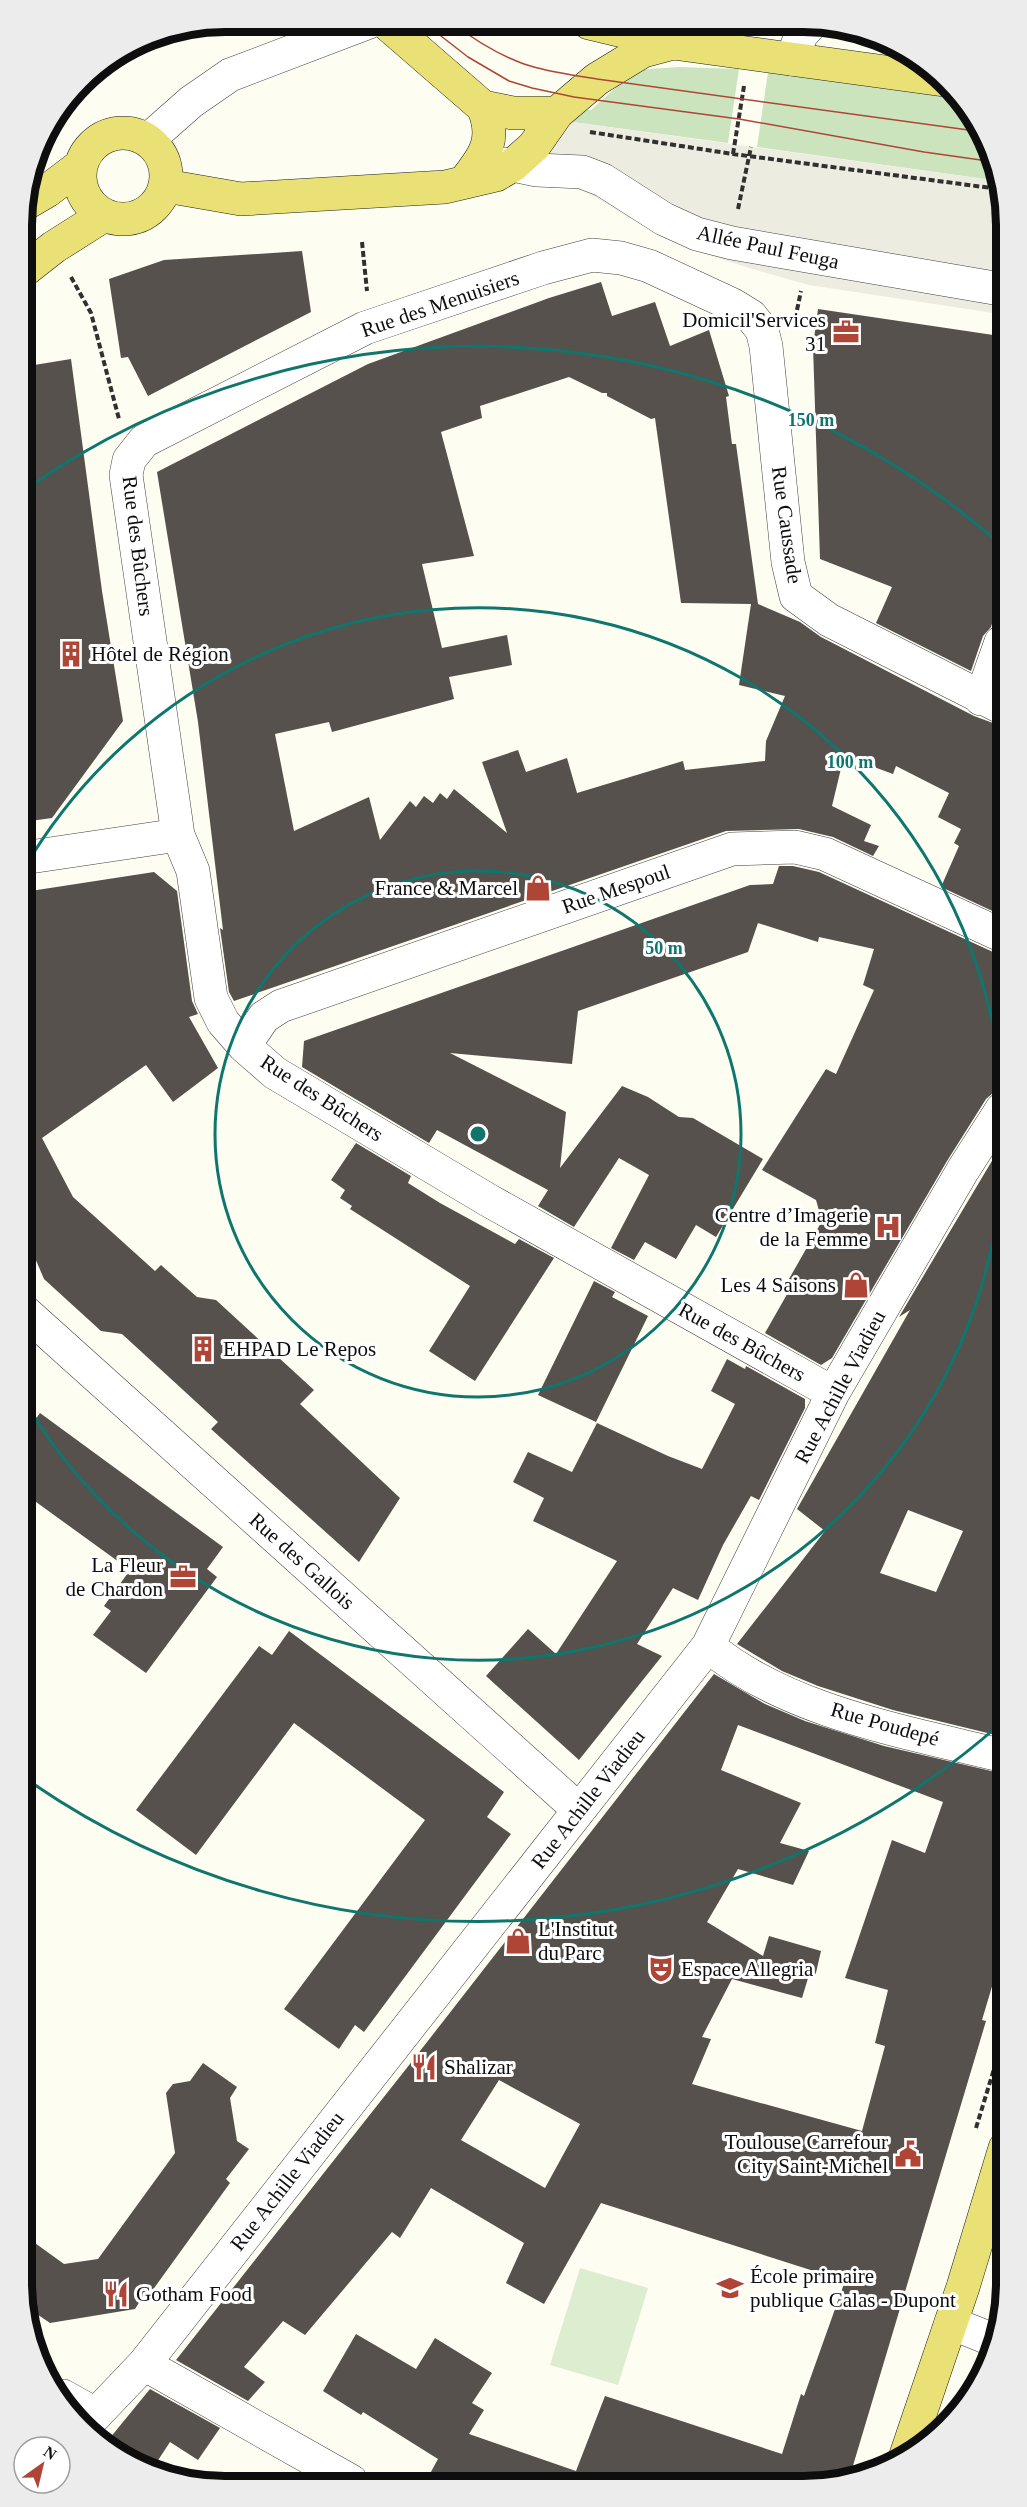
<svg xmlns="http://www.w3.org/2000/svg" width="1027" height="2507" font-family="Georgia,serif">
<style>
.green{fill:#cbe4be}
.pitch{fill:#ddedcf}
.plaza{fill:#edece0}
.building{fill:#56514c;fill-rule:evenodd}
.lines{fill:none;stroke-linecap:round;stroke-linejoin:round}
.minor-casing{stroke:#414141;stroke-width:34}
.major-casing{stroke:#1f1f1f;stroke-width:34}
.path{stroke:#303030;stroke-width:4;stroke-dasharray:6 3;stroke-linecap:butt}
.minor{stroke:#fff;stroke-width:33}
.major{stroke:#e9e175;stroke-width:33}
.tram{stroke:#af4536;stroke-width:1.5}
.ring{fill:none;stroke:#0f766e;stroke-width:3}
.labels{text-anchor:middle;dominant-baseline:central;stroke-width:6;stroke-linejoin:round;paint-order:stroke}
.street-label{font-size:21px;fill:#0e0e0e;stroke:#fff}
.poi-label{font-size:21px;fill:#0e0e0e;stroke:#fff;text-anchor:start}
.rim{fill:none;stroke:#0e0e0e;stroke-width:8}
.centre{fill:#0f766e;stroke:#fff;stroke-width:3}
.ring-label{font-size:18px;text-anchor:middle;font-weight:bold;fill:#0f766e;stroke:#fff;stroke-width:6;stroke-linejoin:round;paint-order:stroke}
</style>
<rect width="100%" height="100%" fill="#fdfdf1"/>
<path class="green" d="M679 67 739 69 728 143 572 122 584 110H591L635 70Z
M768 72 959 98 979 122 999 172V181L757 147Z"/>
<path class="pitch" d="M580 2268 648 2288 618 2385 550 2365Z"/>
<path class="plaza" d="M572 122 999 181 1000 314 809 285 752 269 690 249 631 219 566 179 550 171 547 148Z"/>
<path class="building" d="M302 251 311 312 148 396 128 357 121 358 109 279 164 260Z
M601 282 612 316 655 302 670 346 709 330 729 396 726 397 732 444H736L758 604 800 622 821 637 974 716 1001 726V915L941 887 959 846 954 843 961 829 938 817 949 793 896 766 893 774 844 756 832 806 871 825 864 841 879 846 873 856 833 837 799 829 726 831 234 1001 229 992 220 928 223 930 198 722 157 472 368 364 549 298ZM569 377 602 393H607V396L651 419 655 418 681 603 751 604 739 685 785 696 766 741 765 761 685 770 683 761 577 793 567 758 526 772 518 750 482 762 507 833 454 789 447 799 440 793 433 803 424 796 416 807 410 801 380 840 369 797 294 831 275 734 329 722 332 732 454 699 449 677 512 665 507 635 442 648 422 564 474 556 441 432 482 418 480 406Z
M818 309 1000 336V597L991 627 983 636 971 671 876 623 892 587 820 559 813 346Z
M71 359 102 591 123 721 52 818 23 822V690L33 688 23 619 22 367Z
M779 866H793L819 872 993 952 1002 954V1090L993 1093 986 1099 947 1161 832 1358 821 1365 765 1333 794 1282 789 1279 822 1221 816 1200 762 1170 826 1069 836 1074 874 990 863 985 874 949 819 937 818 942 758 923 748 952 578 1011 572 1064 450 1053 566 1112 560 1168 622 1086 648 1097 679 1117 693 1118 763 1159 716 1237 696 1225 676 1259 645 1242 634 1260 611 1248 649 1175 619 1158 574 1227 538 1206 548 1190 437 1130 429 1143 302 1067 304 1041 750 885 773 884Z
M154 872 177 891 192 1001 198 1014 189 1017 218 1068 173 1102 146 1065 42 1138 73 1197 155 1271 161 1265 197 1297 216 1300 314 1390 300 1404 400 1498 359 1562 211 1429 218 1422 122 1334 101 1331 44 1279 29 1244 36 1236 25 1225 24 892Z
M356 1143 411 1176 408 1183 440 1203 515 1244 519 1239 554 1258 475 1381 429 1351 470 1286 350 1209 352 1206 340 1198 345 1190 331 1180Z
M1002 1144 1003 1442 1004 1737 893 1710 818 1686 782 1671 737 1644 825 1531 797 1509 910 1310 899 1317ZM908 1510 963 1531 936 1592 880 1573Z
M594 1281 615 1292 612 1297 648 1316 596 1422 538 1395Z
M727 1359 745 1369 746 1366 805 1399V1408L759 1500 751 1496 723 1545 698 1600 673 1588 637 1644 662 1656 579 1760 486 1676 528 1629 556 1654 617 1561 533 1521 544 1498 513 1482 528 1452 572 1472 597 1423 668 1456 702 1469 735 1404 711 1391Z
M40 1413 223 1547 207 1569 217 1577 146 1673 93 1635 111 1611 104 1606 130 1570 25 1494V1434Z
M289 1631 504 1792 487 1817 511 1834 364 2032 355 2025 339 2049 284 2009 425 1820 294 1723 196 1855 136 1810 259 1646 272 1655Z
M714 1674 765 1704 805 1721 884 1746 1004 1774 1005 1943 982 2020 986 2021 849 2479 426 2481 438 2459 363 2412 361 2415 323 2391 356 2334 416 2369 435 2338 492 2373 472 2403 484 2410 469 2434 576 2471 605 2396 782 2454 801 2394 804 2396 845 2281 601 2203 544 2304 506 2283 524 2243 431 2188 400 2238 392 2232 305 2335 283 2321 244 2367 265 2382 248 2401 176 2360 406 2069ZM738 1725 943 1802 925 1853 892 1840 845 1978 888 1990 875 2043 885 2046 862 2131 692 2084 711 2039 702 2037 732 1979 802 1998 809 1975 815 1977 821 1951 769 1936 763 1956 707 1922 738 1869 793 1885 809 1851 780 1843 801 1803 721 1770ZM499 2080 580 2124 545 2188 461 2140Z
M203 2063 237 2087 230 2098 237 2141 249 2149 226 2179 230 2183 152 2291 148 2288 135 2309 50 2323 28 2308V2238L64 2264 98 2259 175 2153 166 2093 173 2084 190 2081Z
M150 2389 220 2428 198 2460 170 2442 151 2471 134 2465 105 2444Z"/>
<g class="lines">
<g class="minor-casing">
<path id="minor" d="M792 59 801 35 810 25
M148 140 191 102 230 75 369 22
M490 163 513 165 537 170 582 172 603 180 664 219 697 234 732 243 1000 289
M981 699 1001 642
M23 858 178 835
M244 1046 264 1017 281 1006 732 849 795 847 825 854 1001 935
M25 1312 579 1810
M833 1393 488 1200 275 1073 244 1046 223 1022 211 998 193 871 178 835 126 475 129 460 144 441 365 328 543 268 592 255 621 258 649 266 733 305 751 316 762 330 766 346 788 562 796 596 829 620 1001 707
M708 1646C787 1712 907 1732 1004 1756
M951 2323 986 2337 995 2343
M144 2364 351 2481
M63 2396 95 2414
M83 2428 144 2364 708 1646 833 1393 963 1170 1002 1109"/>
</g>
<g class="major-casing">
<path id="major" d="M385 22 483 107 513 113H557
M589 23 673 43 944 80
M80 176a43 43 0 1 1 86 0a43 43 0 1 1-86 0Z
M465 181C485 156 497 139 483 107
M166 186 241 199 445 187 496 175 513 165 534 146 557 113 597 79 643 51 673 43
M23 205 47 191 80 166
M22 272 54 247 103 216
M905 2458 963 2287 1005 2148"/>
</g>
<path class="path" d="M590 132 733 154 999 189
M733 154 744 86
M738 209 751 147
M362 242 367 291
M71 277 91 313 119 419
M797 310 801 291
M976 2128 1005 2033"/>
<use href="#minor" class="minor"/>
<use href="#major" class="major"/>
<path class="tram" d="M423 22 468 57 509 81 532 88 574 97 739 119 924 152 995 162
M451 22C473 39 499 55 524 64 547 72 573 75 597 79L983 132"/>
</g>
<g class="ring">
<circle cx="478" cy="1134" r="263"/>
<path d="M1002 1180A526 526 0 0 1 27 1405M25 867A526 526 0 0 1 1002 1084"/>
<path d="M1000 1724A788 788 0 0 1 32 1783M26 489A788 788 0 0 1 1000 544"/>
</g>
<defs>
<g id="office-bare" transform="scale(2.07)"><path d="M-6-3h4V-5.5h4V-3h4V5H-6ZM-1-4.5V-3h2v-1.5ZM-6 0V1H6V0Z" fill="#af4536" stroke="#fff" stroke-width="2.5" paint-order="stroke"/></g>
<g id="building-bare" transform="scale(2.07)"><path d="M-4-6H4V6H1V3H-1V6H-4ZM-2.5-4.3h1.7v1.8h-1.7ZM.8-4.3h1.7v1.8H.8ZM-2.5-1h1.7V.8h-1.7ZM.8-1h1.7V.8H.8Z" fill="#af4536" stroke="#fff" stroke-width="2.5" paint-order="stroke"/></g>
<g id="shop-bare" transform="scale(2.07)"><path d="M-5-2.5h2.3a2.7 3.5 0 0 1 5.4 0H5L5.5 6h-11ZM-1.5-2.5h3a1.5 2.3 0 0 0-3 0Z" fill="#af4536" stroke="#fff" stroke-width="2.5" paint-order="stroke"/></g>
<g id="hospital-bare" transform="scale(2.07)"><path d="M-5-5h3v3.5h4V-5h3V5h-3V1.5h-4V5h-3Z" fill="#af4536" stroke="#fff" stroke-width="2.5" paint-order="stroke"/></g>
<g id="theatre-bare" transform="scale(2.07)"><path d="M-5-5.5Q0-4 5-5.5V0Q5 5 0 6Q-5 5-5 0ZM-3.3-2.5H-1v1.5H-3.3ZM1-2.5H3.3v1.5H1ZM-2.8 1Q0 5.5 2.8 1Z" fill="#af4536" stroke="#fff" stroke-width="2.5" paint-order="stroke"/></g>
<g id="restaurant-bare" transform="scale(2.07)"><path d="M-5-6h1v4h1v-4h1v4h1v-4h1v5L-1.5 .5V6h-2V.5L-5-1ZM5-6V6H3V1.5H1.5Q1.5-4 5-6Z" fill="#af4536" stroke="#fff" stroke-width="2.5" paint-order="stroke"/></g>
<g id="civic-bare" transform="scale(2.07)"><path d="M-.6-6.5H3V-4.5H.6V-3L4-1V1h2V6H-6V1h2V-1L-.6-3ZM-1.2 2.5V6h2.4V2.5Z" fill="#af4536" stroke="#fff" stroke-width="2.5" paint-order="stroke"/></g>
<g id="school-bare" transform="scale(2.07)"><path d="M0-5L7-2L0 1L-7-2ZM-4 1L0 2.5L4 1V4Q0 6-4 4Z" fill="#af4536" stroke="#fff" stroke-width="2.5" paint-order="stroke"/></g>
</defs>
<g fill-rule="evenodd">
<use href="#office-bare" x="846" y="332"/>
<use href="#building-bare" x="71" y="654"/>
<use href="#shop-bare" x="538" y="888"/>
<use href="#hospital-bare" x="888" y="1227"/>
<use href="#shop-bare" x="856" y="1285"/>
<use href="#building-bare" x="203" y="1349"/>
<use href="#office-bare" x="183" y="1577"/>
<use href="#shop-bare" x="518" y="1941"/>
<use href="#theatre-bare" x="661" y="1969"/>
<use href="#restaurant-bare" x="424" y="2067"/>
<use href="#civic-bare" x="908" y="2154"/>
<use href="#school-bare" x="730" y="2288"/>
<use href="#restaurant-bare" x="116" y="2294"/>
</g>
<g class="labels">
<g class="street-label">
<text transform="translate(768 247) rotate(12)">Allée Paul Feuga</text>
<text transform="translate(440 304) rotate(-19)">Rue des Menuisiers</text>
<text transform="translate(787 525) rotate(82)">Rue Caussade</text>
<text transform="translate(138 546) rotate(83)">Rue des Bûchers</text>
<text transform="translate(616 889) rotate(-19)">Rue Mespoul</text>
<text transform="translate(322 1098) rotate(33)">Rue des Bûchers</text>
<text transform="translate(742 1342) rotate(29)">Rue des Bûchers</text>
<text transform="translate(840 1387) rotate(-62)">Rue Achille Viadieu</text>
<text transform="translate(302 1561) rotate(42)">Rue des Gallois</text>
<text transform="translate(885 1724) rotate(16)">Rue Poudepé</text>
<text transform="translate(588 1799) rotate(-52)">Rue Achille Viadieu</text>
<text transform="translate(287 2181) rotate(-52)">Rue Achille Viadieu</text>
</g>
<g class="poi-label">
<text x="826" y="320" text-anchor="end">Domicil'Services<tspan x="826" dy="24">31</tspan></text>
<text x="91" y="654">Hôtel de Région</text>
<text x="518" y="888" text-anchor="end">France &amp; Marcel</text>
<text x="868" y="1215" text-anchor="end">Centre d’Imagerie<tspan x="868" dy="24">de la Femme</tspan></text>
<text x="836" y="1285" text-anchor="end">Les 4 Saisons</text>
<text x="223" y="1349">EHPAD Le Repos</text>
<text x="163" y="1565" text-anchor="end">La Fleur<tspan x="163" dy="24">de Chardon</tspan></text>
<text x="538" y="1929">L'Institut<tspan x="538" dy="24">du Parc</tspan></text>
<text x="681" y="1969">Espace Allegria</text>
<text x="444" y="2067">Shalizar</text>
<text x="888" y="2142" text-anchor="end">Toulouse Carrefour<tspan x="888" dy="24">City Saint-Michel</tspan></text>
<text x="750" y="2276">École primaire<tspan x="750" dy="24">publique Calas - Dupont</tspan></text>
<text x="136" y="2294">Gotham Food</text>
</g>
</g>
<path d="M0 0H1027V2507H0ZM225 32H803A193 193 0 0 1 996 225V2283A193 193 0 0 1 803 2476H225A193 193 0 0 1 32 2283V225A193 193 0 0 1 225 32Z" fill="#ececec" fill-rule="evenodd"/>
<path class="rim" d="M225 32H803A193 193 0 0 1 996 225V2283A193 193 0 0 1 803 2476H225A193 193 0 0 1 32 2283V225A193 193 0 0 1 225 32Z"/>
<circle cx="478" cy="1134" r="9" class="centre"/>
<g class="ring-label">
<text x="811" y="426">150 m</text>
<text x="850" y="768">100 m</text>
<text x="664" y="954">50 m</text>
</g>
<g transform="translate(42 2465) rotate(34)"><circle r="28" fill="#ffffff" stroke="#9f9f9f" stroke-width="1.5"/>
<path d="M0-4.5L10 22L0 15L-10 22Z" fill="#af4536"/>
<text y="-9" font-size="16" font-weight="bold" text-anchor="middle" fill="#0e0e0e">N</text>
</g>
</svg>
